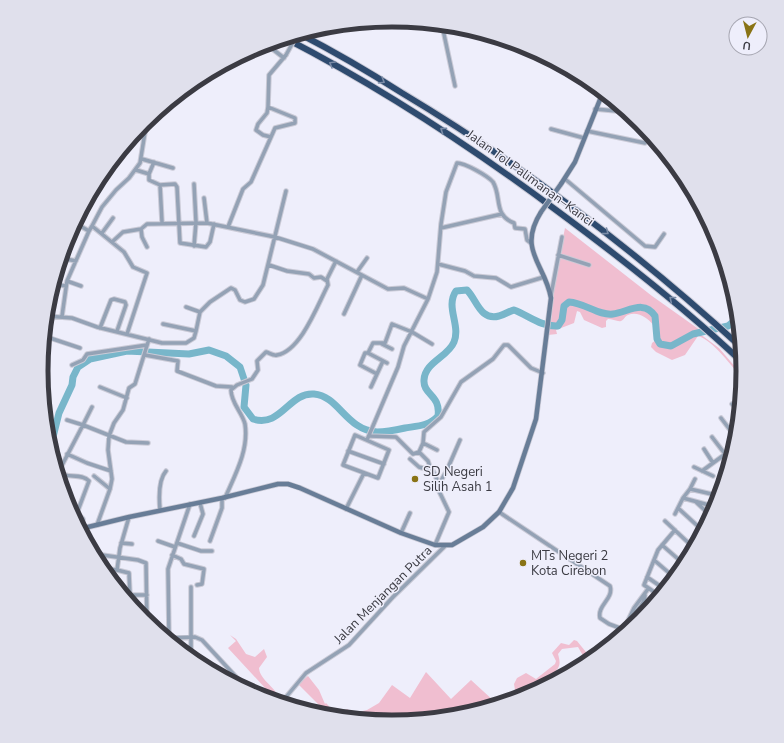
<svg xmlns="http://www.w3.org/2000/svg" width="784" height="743" font-family="'Nunito Sans',sans-serif">
<style>
.green{fill:#f0bed0}
.lines{fill:none;stroke-linecap:round;stroke-linejoin:round}
.river{stroke:#78b6ca;stroke-width:7}
.street-casing{stroke:#cacad6;stroke-width:5.5}
.secondary-casing{stroke:#cacad6;stroke-width:6}
.highway-casing{stroke:#cacad6;stroke-width:8}
.street{stroke:#94a2b5;stroke-width:3.5}
.secondary{stroke:#687d97;stroke-width:4.5}
.highway{stroke:#2e4b6f;stroke-width:6}
.street-bridge-casing{stroke:#cacad6;stroke-width:5.5;stroke-linecap:butt}
.secondary-bridge-casing{stroke:#cacad6;stroke-width:6;stroke-linecap:butt}
.street-bridge{stroke:#94a2b5;stroke-width:3.5}
.secondary-bridge{stroke:#687d97;stroke-width:4.5}
.oneway{stroke:#7b8ca7}
.poi-dot{fill:#897315;stroke:#eeeefb;stroke-width:1.5}
.labels{text-anchor:middle;dominant-baseline:central;stroke-width:3;stroke-linejoin:round;paint-order:stroke}
.street-label{font-size:13px;fill:#3b3b43;stroke:#eeeefb}
.poi-label{font-size:13px;fill:#3b3b43;stroke:#eeeefb;text-anchor:start}
.rim{fill:none;stroke:#3b3b43;stroke-width:5}
</style>
<rect width="100%" height="100%" fill="#eeeefb"/>
<path class="green" d="M565 228 652 296 700 330C689 335 673 347 661 343 655 333 661 319 654 310 641 297 622 315 606 312 592 310 586 301 568 301 560 308 563 316 557 324L551 323 553 288Z
M569 304C585 304 596 316 611 316 626 316 642 300 654 316V326C648 318 638 311 628 315 625 316 624 320 621 321 618 322 612 319 608 319L606 321V327L602 328 584 320 580 312 577 311 574 323 556 330 557 334 548 335 549 329 559 327 563 321 566 307Z
M700 334 719 348 743 376V379C732 367 713 340 698 336L685 355 672 360 656 352 651 347 652 343 656 340 659 346 672 347Z
M230 635 236 639 246 654 255 657 264 649 267 657 259 668C260 682 281 689 278 702L228 648 236 641Z
M574 640 577 641 590 657 591 661 582 667 585 659 578 647 562 649 558 654C561 665 560 667 552 675L550 682C544 681 525 685 520 689L518 699 500 703 460 716 392 723 323 716 317 714 322 708 298 684 308 676 319 690 325 704 326 703 339 717 347 709 354 713 367 710 379 703 392 685 410 698 426 672 451 699 471 680 495 702 500 698 512 701 516 696 514 684 517 678 526 673 536 679 555 664 556 661 552 653 561 643 569 645Z"/>
<g class="lines">
<path class="river" d="M50 449 59 413 72 385 73 377 78 367 90 359 127 351 189 354 209 350 226 356 240 367 246 385 244 407 253 419C281 428 289 392 314 394 339 396 346 430 377 432 386 432 396 430 405 428 417 426 429 426 438 416 441 395 423 395 424 380 425 362 448 357 454 342 461 325 445 307 456 291L467 290C477 300 480 321 499 316 504 315 509 311 514 310 528 315 541 327 558 326L562 320 564 306 569 302C585 303 599 316 613 314 628 312 644 299 655 316L657 339 660 344 671 346 693 334 728 326 738 318"/>
<g class="street-casing">
<path id="street" d="M442 25 455 86
M266 44 284 58
M532 51 533 50
M268 107 295 118V123L275 128 271 137 263 135 256 130 258 124 267 113 268 107 269 75 286 55
M595 109 627 112
M551 129 584 138
M587 131 645 143
M142 159 173 168
M154 162 149 174V180L160 185 175 184 177 187 180 243 206 247 210 242 214 224
M136 170 149 174
M565 179 645 246 655 247 664 234
M194 184 196 222 194 246
M160 185 162 222
M204 198 207 223
M75 223 89 231 92 226 124 252 133 267 147 273 127 334
M92 226 102 207 116 190 129 178 140 163 147 120
M228 227 243 189 251 182 271 137
M441 228 502 214
M141 229 142 237 147 247
M102 233 113 218
M112 242 123 232 141 229 147 224 207 223 275 237 313 249 388 289 404 288 428 299
M558 255 589 265
M61 258 76 261
M438 264 465 271 474 276 496 278 511 287 544 277
M269 265 287 271 309 274 314 278 321 277 327 281
M357 272 367 258
M67 281 81 286
M53 284 66 286
M54 284 58 269
M551 295 562 237
M186 307 200 312
M344 314 362 275
M46 316 72 318 97 327 162 343H186L194 338 196 331 163 324
M62 316 67 281 89 231
M100 328 111 300 114 299 125 302 126 305 117 331
M196 331 200 312 210 302 231 288 235 290 240 300 245 302 254 299 263 285 286 191
M47 337 80 348
M43 343 53 316
M382 344 392 349
M368 353 387 363
M145 355 178 361 177 371 216 386 232 387
M72 365 83 360 87 354 147 345
M377 374 360 365 365 353H368L373 343H385L392 324 412 332 432 344
M100 387 127 398
M371 387 383 361
M732 404 740 412
M44 409V410
M721 418 737 439
M67 420 83 425 92 407
M355 435 389 450 378 478 343 465Z
M370 436 396 437 413 454 419 452 423 443 424 432 441 417 461 382 493 359 504 345H508L531 368 543 373
M712 437 725 454
M367 440 398 367 404 346 428 299 437 272 441 224 446 192 457 163C465 163 488 176 493 182 502 197 493 215 514 223L515 228 525 229 527 240 531 243
M423 443 437 450
M704 449 713 463
M348 451 384 464
M419 452 428 461 431 470
M67 454 87 463 111 471
M410 459 419 467 433 471 439 484 447 470 460 440
M694 467 713 476
M702 471 735 447
M94 476 110 489
M695 479 690 489 720 496
M720 484 725 479
M225 498C235 475 249 450 245 424 242 412 231 403 231 390L237 385 252 379 258 370 257 361 266 352C270 353 273 356 277 355 301 351 318 304 328 285L327 279 336 261
M683 498 690 489
M696 502 711 516
M678 508 702 530
M346 509 364 473
M160 510C159 499 158 480 166 471
M499 512 610 586C614 599 597 605 600 618L609 624 628 631
M675 514 683 498 716 507
M129 517 120 548 117 570 129 573 130 595H147
M665 521 694 548
M97 525 110 489 112 479 108 450 109 436 114 423 123 410 129 388 135 384 149 339
M83 529V519L77 513 89 481C81 472 65 480 59 471L83 425 126 442 148 443
M401 533 410 513
M699 533 706 526
M194 536 203 514 200 503
M158 541 175 547
M210 541 222 508V498
M121 543 132 544
M177 543 201 551H212
M435 545 449 512 439 491V484
M662 545 685 565
M102 555 138 560 146 563 147 623
M172 555 181 559 184 564 204 569 202 584 197 585
M654 560 675 578
M100 568 117 570
M647 577 660 586V591L658 595
M191 587V659
M123 595H130
M660 596 644 585 658 550 675 530
M632 614C638 611 645 602 645 595
M141 617H147
M624 629 634 608 648 589
M166 638H169L168 569 190 504
M169 638 195 637 202 640 251 693
M281 703 306 673 349 645 393 597 445 546"/>
</g>
<g class="secondary-casing">
<path id="secondary" d="M561 184 575 162 603 92
M80 529 129 517 222 498 278 484H288L300 488 401 533 435 545H452L483 527 499 512 513 488 536 419 551 298C545 264 517 250 541 212"/>
</g>
<g class="highway-casing">
<path id="highway" d="M300 34C335 52 369 72 402 93 524 166 636 251 741 347
M285 38C380 87 470 146 556 210 621 258 684 307 743 363"/>
</g>
<use href="#street" class="street"/>
<use href="#secondary" class="secondary"/>
<use href="#highway" class="highway"/>
<g class="street-bridge-casing">
<path id="street-bridge" d="M286 55 297 35"/>
</g>
<g class="secondary-bridge-casing">
<path id="secondary-bridge" d="M541 212 561 184"/>
</g>
<use href="#street-bridge" class="street-bridge"/>
<use href="#secondary-bridge" class="secondary-bridge"/>
</g>
<defs><path id="oneway-chevron" d="M-2-3.5L2.5 0L-2 3.5" fill="none" stroke-width="1.6" stroke-linecap="round" stroke-linejoin="round"/></defs>
<g class="oneway">
<use href="#oneway-chevron" transform="translate(332 64) rotate(-150)"/>
<use href="#oneway-chevron" transform="translate(382 81) rotate(31)"/>
<use href="#oneway-chevron" transform="translate(443 130) rotate(-146)"/>
<use href="#oneway-chevron" transform="translate(606 232) rotate(37)"/>
<use href="#oneway-chevron" transform="translate(672 299) rotate(-141)"/>
</g>
<g class="poi-dot">
<circle cx="415" cy="479" r="4"/>
<circle cx="523" cy="563" r="4"/>
</g>
<g class="labels">
<g class="street-label">
<text transform="translate(530 178) rotate(36)">Jalan Tol Palimanan–Kanci</text>
<text transform="translate(383 595) rotate(-45)">Jalan Menjangan Putra</text>
</g>
<g class="poi-label">
<text x="423" y="472">SD Negeri<tspan x="423" dy="15">Silih Asah 1</tspan></text>
<text x="531" y="556">MTs Negeri 2<tspan x="531" dy="15">Kota Cirebon</tspan></text>
</g>
</g>
<path d="M0 0H784V743H0ZM48 371a344 344 0 1 1 688 0a344 344 0 1 1-688 0Z" fill="#e0e0ec" fill-rule="evenodd"/>
<path class="rim" d="M48 371a344 344 0 1 1 688 0a344 344 0 1 1-688 0Z"/>
<g transform="translate(748 36) rotate(187)"><circle r="19" fill="#eeeefb" stroke="#a6a6b1"/>
<path d="M0-3L7 15L0 10L-7 15Z" fill="#897315"/>
<text y="-6" font-size="11" font-weight="bold" text-anchor="middle" fill="#3b3b43">U</text>
</g>
</svg>
